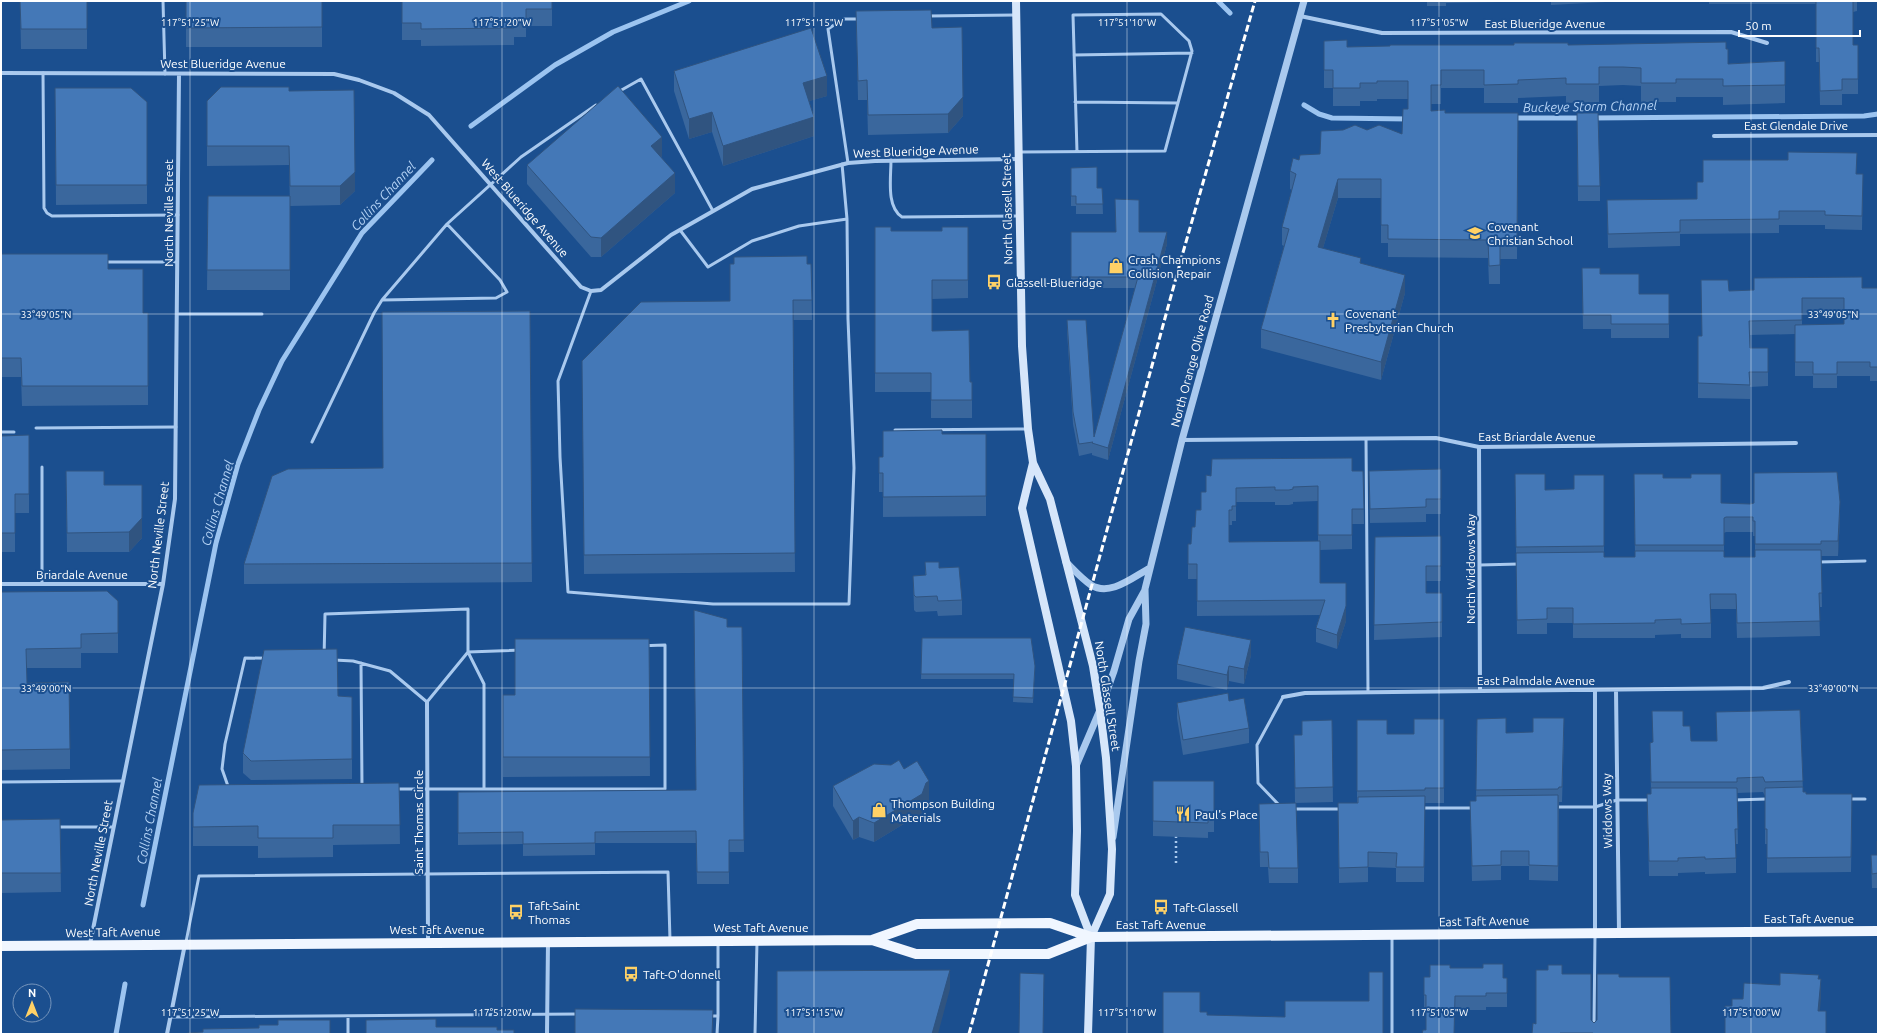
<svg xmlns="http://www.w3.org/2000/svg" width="1879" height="1035" font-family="Ubuntu,sans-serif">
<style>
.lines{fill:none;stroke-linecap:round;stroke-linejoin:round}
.stream{stroke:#9cc4f0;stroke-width:5}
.path{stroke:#a9c9ee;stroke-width:2.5;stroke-dasharray:2 3;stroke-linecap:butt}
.service{stroke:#a9c9ee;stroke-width:3}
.minor{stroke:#a9c9ee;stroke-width:4}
.tertiary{stroke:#a9c9ee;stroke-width:7}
.secondary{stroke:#d6e6fa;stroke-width:8}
.primary{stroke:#f0f6ff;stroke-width:10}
.rail{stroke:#fff;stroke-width:3;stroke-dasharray:7 3;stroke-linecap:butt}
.wall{fill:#3a679d;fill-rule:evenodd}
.shaded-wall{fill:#305480}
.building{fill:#4478b7;stroke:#305480}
.ticks{fill:none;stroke:#fff;stroke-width:1;stroke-opacity:0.45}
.labels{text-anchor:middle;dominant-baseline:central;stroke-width:4;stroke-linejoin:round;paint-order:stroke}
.street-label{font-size:12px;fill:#fff;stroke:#1b4f8f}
.poi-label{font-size:12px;fill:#fff;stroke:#1b4f8f;text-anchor:start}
.water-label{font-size:13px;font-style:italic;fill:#b5d3f5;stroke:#1b4f8f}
.ticks-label{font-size:10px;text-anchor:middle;fill:#fff;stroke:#1b4f8f;stroke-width:4;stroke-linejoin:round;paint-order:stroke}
</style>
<rect width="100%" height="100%" fill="#1b4f8f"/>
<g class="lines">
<path class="stream" d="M1218 1 1230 13
M1304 105 1319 114 1332 118 1409 119
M1513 118H1583
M1591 118 1864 116 1878 114
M471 126 555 65 613 32 689 1
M143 905 216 543 238 464 259 410 282 361 362 233 432 160
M116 1034 125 984"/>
<path class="path" d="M1176 836V866"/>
<path class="service" d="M163 1 165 74
M928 16 1016 15
M1074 55 1192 53
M43 73 44 208 47 213 52 216 178 215
M618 92 641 79 713 211
M1075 102 1178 103
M1020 152 1165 151 1192 51 1189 41 1161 14 1073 15 1077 152
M891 160C891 178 886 207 902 217L1019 216
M848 163 828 29 843 19H860
M680 230 708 267 752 241 799 226 847 219 842 164
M105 262H177
M591 291 558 381 560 457 568 592 713 604H849L854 468 848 319 847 219
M382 300 447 224
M177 314H262
M36 428 176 427
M895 430 1028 429
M1 432H14
M1366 439 1368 692
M312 442 374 313 382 300 496 298 507 292 500 280 447 224 521 157 596 105
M42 467V584
M1819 562 1865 561
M1480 565 1519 564
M468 609V652L665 645V789H229L222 769 225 744 245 658 324 659 325 614Z
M334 660 353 661 390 671 427 702 468 652 484 684V789
M361 663 362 787
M1 782 123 781
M1849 799H1865
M1733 800 1767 799
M1280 806 1258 783 1257 745 1283 697
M1556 807H1595L1617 800H1651
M1422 808H1474
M1294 809H1340
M57 827H113
M186 942 199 876 668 872 670 940
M709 1016H718L717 1034
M718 1016V942
M170 1017 579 1014
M1594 1025 1595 935
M348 1034V1016
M755 1034 757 942
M1392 1034V937"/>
<path class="minor" d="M1300 16 1382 33 1731 32 1767 43
M1 73 334 74 359 80 394 93 429 115 581 287 591 291 601 290 671 235 752 189 848 163 875 161 1019 159
M1714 136 1878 135
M1182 440 1436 438 1479 447 1796 443
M1479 447 1480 691
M1 584H163
M1595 690V933
M1616 690 1619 932
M1283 697 1305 693 1763 688 1789 682
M427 702 428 942
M90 944 163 584 175 499 179 74
M167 1034 185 944
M547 1034 548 942"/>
<path class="tertiary" d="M1066 562C1074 570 1082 579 1091 585 1110 597 1133 577 1150 568
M1076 766 1100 710 1114 671 1129 619 1145 590
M1113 837 1139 661 1146 624 1145 589 1182 440 1304 1"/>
<path class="secondary" d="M1016 1 1022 346 1028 429 1033 463 1050 499 1093 666 1100 710 1106 758 1112 849 1110 894 1091 937 1088 1034
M1033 463 1022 508 1071 721 1076 766 1077 831 1075 895 1091 937"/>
<path class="primary" d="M872 940 917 924 1050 923 1091 937 1878 931
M1 946 872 940 916 954H1048L1091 937"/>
<path class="rail" d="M969 1034 1182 256 1255 1"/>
</g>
<path class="wall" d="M20 1H87V49H21Z
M186 1H322V47H186Z
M402 1H552V26H526V37H514V45L421 46V40H402Z
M1350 1H1700L1606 2 1551 5V1L1446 3V6H1427V2H1350Z
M1709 1H1857V11L1853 12V45L1858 79V94H1842V105H1820L1819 62H1816V4H1709Z
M856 11 932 28 963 116 948 133 868 135 867 100H858Z
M1324 41 1347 47 1568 45 1726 49 1728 64 1785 61V103L1723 105V97H1676V102H1641V86L1623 85 1599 86V102L1566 103V96L1518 98V103H1484V88H1441V104H1431V111L1445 113H1518L1517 259H1500V284H1489L1488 258 1388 257V243H1381V198H1338L1323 248 1361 263 1405 293 1381 380 1261 348V329L1284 246 1282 245V227L1292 190 1290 189V171L1299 160 1320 154 1367 130 1402 134 1408 109V99H1377V101H1360V106H1333V88H1324Z
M674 71 827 96 809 101 814 136 723 166 712 132 689 139 674 91Z
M55 88 147 102V204L56 205Z
M289 91 355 191 340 205 290 206 289 165 207 166V101Z
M1577 128 1600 186V201H1578Z
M662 156 661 157 675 193 601 257H591L527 184V165Z
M1071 168 1097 188H1102L1103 214H1076V206H1071Z
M1857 174H1863L1862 230 1825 229V225H1779V233L1680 234V246L1608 248 1607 200 1697 199Z
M208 196H290V290H207Z
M1115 199 1139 232 1167 244 1108 460 1092 455V453L1079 456 1073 424 1067 331V320L1094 437 1135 288H1071V232H1116Z
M875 227 891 231H942L968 227V298L932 299V331L970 382H972V418H931V392H875Z
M1 254 108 269 143 313H148V405L22 406 21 377H1Z
M807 264H811L812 320H793L795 572 584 574 582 361 730 301Z
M1582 268 1600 274 1639 294H1669V338H1611V329H1583Z
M1862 288H1878V381H1870V376H1837V388H1813V376H1795V334L1750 335V348H1768V386L1750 387V399L1698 398V336H1702L1729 291ZM1802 313H1844V324L1802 325Z
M530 311 532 582 244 584V564L383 468Z
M942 434H986V516L883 517V492H879V457H883Z
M1 436 29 494V513H15V552H1Z
M1441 469V514H1426V522L1370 523 1369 471Z
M66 471 104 485 142 538 129 552H67Z
M1363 471 1364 524H1352V549L1320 550V583L1346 621 1337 649 1316 642V628L1320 615 1197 616V579H1188V544H1191L1195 527 1211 476ZM1318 501V541L1229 542V525H1232V521H1236V502H1275V505H1289L1293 504V502Z
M1515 474 1545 490 1574 489 1604 475V557H1635L1634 474 1663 478 1721 503 1840 517 1838 556H1821L1822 607H1819L1820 636 1737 638 1736 609H1711V638H1681V634L1655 635V638H1573V623H1547V634H1517ZM1726 532H1753V536H1755V557H1724V533Z
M1441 536V581H1426V593H1442V637L1374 640 1375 537Z
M925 562 939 568 962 600V615L938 616 937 611 916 612 914 610 913 576 925 575Z
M1 592 118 601V653H81V668H26L27 683 70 749V769L1 770Z
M727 627H742L744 852H729V884H697L696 843H595V855L523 856V844L458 845V792L696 790Z
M922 638 1035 666 1033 703 1013 702 1014 679H921Z
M649 639 650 776 503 777V695H515Z
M1251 655 1244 684 1229 681 1227 690 1177 679V664Z
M338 696 352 697V779L251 780 243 773V753Z
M1229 701 1249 728V743L1183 755 1177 718V703Z
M1800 710 1803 792 1806 794 1852 809 1851 872 1767 873V844H1765V796L1763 792 1737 793 1738 844H1736V873L1705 874V872L1678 873V876H1649L1647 794H1651L1650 743 1653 742 1683 726 1691 741H1716Z
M1444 719V803H1425L1424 882H1396V868L1368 867V882L1339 883 1338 803H1357V720L1387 734H1414Z
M1477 719 1506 733H1564L1562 802H1559L1558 881 1529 880V866H1501V880L1472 881 1470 801H1476Z
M1332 720 1333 802 1295 803 1294 735H1302Z
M904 769 929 800 926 802 922 813 874 842 859 837 853 840 833 806V786Z
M1153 781H1214V832H1208V838L1153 836Z
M399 783 400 844 333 845V857L258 858V846H193V813Z
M60 819 61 892 1 893V820Z
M1259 819 1298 868V883H1269L1268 867H1260Z
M1878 841V888H1872L1871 855H1877Z
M1450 968 1503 978H1507V1007H1486V1010H1455L1426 1030V1008H1424V977H1430Z
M1562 974 1591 1020 1594 1023 1597 1020 1619 977 1671 1034H1532L1536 1024Z"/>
<path class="shaded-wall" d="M827 76V96L803 103V83Z
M963 97V116L948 133V114Z
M712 112V132L689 139V119Z
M814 117V136L723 166V146Z
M662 137V156L651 166V146Z
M355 172V191L340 205V186Z
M675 173V193L601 257V238Z
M1338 179V198L1318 265V247Z
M1167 232V244L1108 460V448Z
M1405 275V293L1381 380V362Z
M1840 502V517L1838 556V541Z
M142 518V538L129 552V532Z
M1346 606V621L1337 649V635Z
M1251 640V655L1244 684V669Z
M1229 666V681L1227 690V675Z
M929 781V800L926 802 922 813 874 842V823L926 783Z
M859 817V837L853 840V821Z
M950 970V989L938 1034H932Z
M1821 979V999L1818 1031V1011Z"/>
<path class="building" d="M20 1H87V29H21Z
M186 1H322V27L186 28Z
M402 1H552V9H526V20H514V28L421 29V23H402Z
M1816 1H1853V45H1858V79H1842V90L1820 91 1819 48H1816Z
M931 10 932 28 962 27 963 97 948 114 868 115 867 80 858 81 856 11Z
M811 28 827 76 803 83 814 117 723 146 712 112 689 119 674 71Z
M1347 40V47L1390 46V45H1514V43H1568V45L1726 42V49H1728V64L1785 61V85L1723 86V79H1676V83H1641V68L1623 67H1599V84H1566V78L1518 80V84L1484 85V70H1441V85H1431V111L1445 110V113H1518L1517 241H1500V265L1489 266 1488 240 1388 239V225H1381V179H1338L1318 247 1361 258 1360 263 1405 275 1381 362 1261 329 1289 229 1282 227 1296 174 1290 171 1293 158 1299 160 1300 155 1320 154 1321 131 1343 130 1355 125 1367 130 1379 125 1402 134 1403 109H1408V81H1377V83H1360V88H1333V70H1324V41Z
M618 86 662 137 651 146 675 173 601 238 591 237 527 165Z
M221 87H289V91L354 90 355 172 340 186H290L289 146H207V101Z
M55 88H131L147 102V185H56Z
M1577 113H1598L1600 186H1578Z
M1788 152 1857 153 1856 174H1863L1862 216 1825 215V211H1779V219L1680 220V232L1608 234 1607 200 1697 199V182H1703V160H1788Z
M1097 167V188H1102L1103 204H1076V196H1071V168Z
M208 196H290V270H207Z
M1115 199 1139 200V232H1167L1108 448 1092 443 1093 442 1079 444 1073 412 1067 320H1086L1094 437 1138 277H1071V232H1116Z
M875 227H891V231H942V227H968V280H932V331L969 330 970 382H972V400H931V373H875Z
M1 254H108V269H143V313H148V386H22L21 358H1Z
M807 256V264H811L812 300H793L795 553 584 555 582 361 641 302 730 301V264H734V257Z
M1582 268H1600V274H1639V294H1669V324H1611V315H1583Z
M1862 277V288H1878V367H1870V362H1837V374H1813V362H1795V325L1844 324V298H1802V320L1749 321 1750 348H1768V372H1749L1750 385 1698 383V336H1702L1701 280H1728L1729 291 1754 290V278Z
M530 311 532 563 244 564 272 476 288 469 383 468 382 312Z
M942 430V434H986V496L883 497V473H879V457H883V431Z
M29 435V494H15V533H1V436Z
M1352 458V471H1363L1364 509H1352V535H1318V486L1293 487V489L1289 490H1275V487L1236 488V506H1232V510H1229V542L1320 541V583H1346V606L1337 635 1316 628 1325 600 1197 601V564H1188V544H1191L1192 527H1195L1196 510H1201V492H1206V475L1211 476 1212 459Z
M1441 469V499H1426V507L1370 509 1369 471Z
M66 471H104V485H142V518L129 532 67 533Z
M1837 472 1840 502 1838 541H1821V544H1755V521H1753V517H1726L1724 518V545H1635L1634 474H1663V478H1691V474H1721V503L1750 504 1754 503V473Z
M1515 474H1545V490L1574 489V475H1604V546L1516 547Z
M1441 536V566H1426V593H1442V622L1374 625 1375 537Z
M1755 550H1821L1822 593H1819L1820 621 1737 623 1736 594H1710L1711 623 1681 624V619L1655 620V623L1573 624V608H1547V619L1517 620 1516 553 1604 552V557H1635V551H1724V557H1755Z
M925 562H939V568L959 567 962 600 938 601 937 596 916 597 914 595 913 576 926 575Z
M107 591 118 601V633L81 634V648L26 649 27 683 69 682 70 749 1 750V592Z
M694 610 727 619V627H742L744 840H729V872H697L696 831 595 832V843L523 844V832L458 833V792L696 790Z
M1185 627 1251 640 1244 669 1229 666 1227 675 1177 664Z
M922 638H1031L1035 666 1033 698 1013 697 1014 674H921Z
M515 639H649L650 757H503V695H515Z
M337 649 338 696 352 697V759L251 761 243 753 264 650Z
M1228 693 1229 701 1244 698 1249 728 1183 740 1177 703Z
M1800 710 1803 781 1765 782 1763 777 1737 778V782H1651L1650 743 1653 742 1652 711H1683V726H1690L1691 741H1717L1716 712Z
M1506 718V733L1533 732V718H1564L1562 787H1559L1558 789 1476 790 1477 719Z
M1414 719H1444V788H1425V790L1357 791V720H1387V734H1414Z
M1332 720 1333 787 1295 788 1294 735H1302V721Z
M899 760 904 769 917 761 929 781 926 783 922 794 874 823 859 817 853 821 833 786 874 764 891 765Z
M1153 781H1214V817H1208V823L1153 821Z
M399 783 400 825H333V838H258V826L193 827V813L199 785Z
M1803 787V792H1806V794H1852L1851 857 1767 858V829H1765V788Z
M1651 788H1737L1738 829H1735L1736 858 1705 859V857L1678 858V861H1649L1647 794H1651Z
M1558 795V866L1529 865V851H1501V865L1472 866 1470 801H1476V796Z
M1425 796 1424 867H1396L1397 853 1368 852V867L1339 868 1338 803H1358V797Z
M1296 803 1298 868H1269L1268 852H1260L1259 804Z
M60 819 61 873H1V820Z
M1877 841H1878V873L1872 874 1871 855H1877Z
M1483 964H1503V978H1507V993H1486V996H1455L1454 1034H1422L1423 1030H1426V995H1424V977H1430V965H1450V968H1483Z
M1548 965H1562V974H1591V1020L1594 1023 1597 1020V974H1619V977H1670L1671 1034H1593V1033H1560V1034H1532L1533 1023 1536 1024V970H1548Z
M950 970 932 1034H777V971Z
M1369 972H1383V1034H1163V992H1200V1012H1207V1015L1285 1017V1001H1369Z
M1020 973 1044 974 1043 1034H1019Z
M1780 973 1819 975 1818 979H1821L1818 1011H1826V1034H1725V1006H1732V999H1743L1744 983 1780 985Z
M575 1009 713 1010 712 1034H575Z
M436 1019V1027H497V1030H514V1034H366V1020Z
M278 1020H330V1034H187V1033L203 1032V1029L259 1028V1025H278Z"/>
<path class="ticks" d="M190 1V1034M502 1V1034M814 1V1034M1127 1V1034M1439 1V1034M1751 1V1034M1 314H1878M1 688H1878"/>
<defs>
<g id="school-bare" transform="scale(1.2)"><path d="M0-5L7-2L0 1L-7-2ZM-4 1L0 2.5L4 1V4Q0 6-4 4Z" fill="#ffd166" stroke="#1b4f8f" stroke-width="2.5" paint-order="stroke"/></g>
<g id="shop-bare" transform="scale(1.2)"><path d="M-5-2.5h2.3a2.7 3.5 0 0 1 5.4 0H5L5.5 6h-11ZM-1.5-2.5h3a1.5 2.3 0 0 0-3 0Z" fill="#ffd166" stroke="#1b4f8f" stroke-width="2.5" paint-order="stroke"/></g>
<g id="bus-bare" transform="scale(1.2)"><path d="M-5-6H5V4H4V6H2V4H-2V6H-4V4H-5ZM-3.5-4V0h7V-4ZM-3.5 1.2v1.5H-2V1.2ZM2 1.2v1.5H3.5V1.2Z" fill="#ffd166" stroke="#1b4f8f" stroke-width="2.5" paint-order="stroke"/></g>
<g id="church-bare" transform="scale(1.2)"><path d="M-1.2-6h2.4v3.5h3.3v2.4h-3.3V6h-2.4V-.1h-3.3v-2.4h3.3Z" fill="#ffd166" stroke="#1b4f8f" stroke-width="2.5" paint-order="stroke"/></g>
<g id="restaurant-bare" transform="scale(1.2)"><path d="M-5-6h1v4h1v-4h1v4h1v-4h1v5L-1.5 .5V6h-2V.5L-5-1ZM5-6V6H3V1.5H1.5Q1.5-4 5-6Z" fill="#ffd166" stroke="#1b4f8f" stroke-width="2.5" paint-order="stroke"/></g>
</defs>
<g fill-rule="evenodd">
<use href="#school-bare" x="1475" y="233"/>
<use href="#shop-bare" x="1116" y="266"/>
<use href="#bus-bare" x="994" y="282"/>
<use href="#church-bare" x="1333" y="320"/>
<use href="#shop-bare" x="879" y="810"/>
<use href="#restaurant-bare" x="1183" y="814"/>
<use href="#bus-bare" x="1161" y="907"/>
<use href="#bus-bare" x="516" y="912"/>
<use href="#bus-bare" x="631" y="974"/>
</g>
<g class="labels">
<g class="street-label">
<text x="1545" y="23">East Blueridge Avenue</text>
<text x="223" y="63">West Blueridge Avenue</text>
<text x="1796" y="125">East Glendale Drive</text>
<text transform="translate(916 151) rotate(-2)">West Blueridge Avenue</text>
<text transform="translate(525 208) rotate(49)">West Blueridge Avenue</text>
<text transform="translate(1007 209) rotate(-91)">North Glassell Street</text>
<text transform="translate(168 213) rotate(-90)">North Neville Street</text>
<text transform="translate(1192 361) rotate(-75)">North Orange Olive Road</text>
<text x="1537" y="436">East Briardale Avenue</text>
<text transform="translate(158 535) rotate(-83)">North Neville Street</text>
<text transform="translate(1470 569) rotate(-90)">North Widdows Way</text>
<text x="82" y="574">Briardale Avenue</text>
<text x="1536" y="680">East Palmdale Avenue</text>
<text transform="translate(1108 696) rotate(81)">North Glassell Street</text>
<text transform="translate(1607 811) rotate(-91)">Widdows Way</text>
<text transform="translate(418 822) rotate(-90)">Saint Thomas Circle</text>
<text transform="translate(98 853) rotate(-79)">North Neville Street</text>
<text x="1809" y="918">East Taft Avenue</text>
<text transform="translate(1484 921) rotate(-1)">East Taft Avenue</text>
<text x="1161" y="924">East Taft Avenue</text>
<text x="761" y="927">West Taft Avenue</text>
<text x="437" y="929">West Taft Avenue</text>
<text transform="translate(113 932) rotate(-1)">West Taft Avenue</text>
</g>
<g class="poi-label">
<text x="1487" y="226">Covenant<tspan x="1487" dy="14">Christian School</tspan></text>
<text x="1128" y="259">Crash Champions<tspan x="1128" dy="14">Collision Repair</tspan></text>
<text x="1006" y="282">Glassell-Blueridge</text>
<text x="1345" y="313">Covenant<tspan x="1345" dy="14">Presbyterian Church</tspan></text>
<text x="891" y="803">Thompson Building<tspan x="891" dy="14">Materials</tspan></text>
<text x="1195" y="814">Paul's Place</text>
<text x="528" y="905">Taft-Saint<tspan x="528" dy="14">Thomas</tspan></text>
<text x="1173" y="907">Taft-Glassell</text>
<text x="643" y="974">Taft-O'donnell</text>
</g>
<g class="water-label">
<text transform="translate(1590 106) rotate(-1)">Buckeye Storm Channel</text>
<text transform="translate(383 196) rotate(-47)">Collins Channel</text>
<text transform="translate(217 503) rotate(-74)">Collins Channel</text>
<text transform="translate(149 821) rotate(-79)">Collins Channel</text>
</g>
</g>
<g class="ticks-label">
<text x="190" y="26">117°51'25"W</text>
<text x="502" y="26">117°51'20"W</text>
<text x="814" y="26">117°51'15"W</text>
<text x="1127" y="26">117°51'10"W</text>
<text x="1439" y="26">117°51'05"W</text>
<text x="46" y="318">33°49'05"N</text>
<text x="1833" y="318">33°49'05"N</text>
<text x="46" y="692">33°49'00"N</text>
<text x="1833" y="692">33°49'00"N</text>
<text x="190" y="1016">117°51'25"W</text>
<text x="502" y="1016">117°51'20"W</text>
<text x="814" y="1016">117°51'15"W</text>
<text x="1127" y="1016">117°51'10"W</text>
<text x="1439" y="1016">117°51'05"W</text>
<text x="1751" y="1016">117°51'00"W</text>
</g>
<rect width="1879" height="1035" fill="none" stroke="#ffffff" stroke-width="4"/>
<g transform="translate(32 1003)"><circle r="19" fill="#1b4f8f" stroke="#7695bc"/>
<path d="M0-3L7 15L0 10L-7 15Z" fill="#ffd166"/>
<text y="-6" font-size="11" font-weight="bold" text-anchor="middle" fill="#ffffff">N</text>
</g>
<path d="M1739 30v6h121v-6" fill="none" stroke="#ffffff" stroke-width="2"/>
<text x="1745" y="30" font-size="12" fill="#ffffff" stroke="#1b4f8f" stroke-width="3" paint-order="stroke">50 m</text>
</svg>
